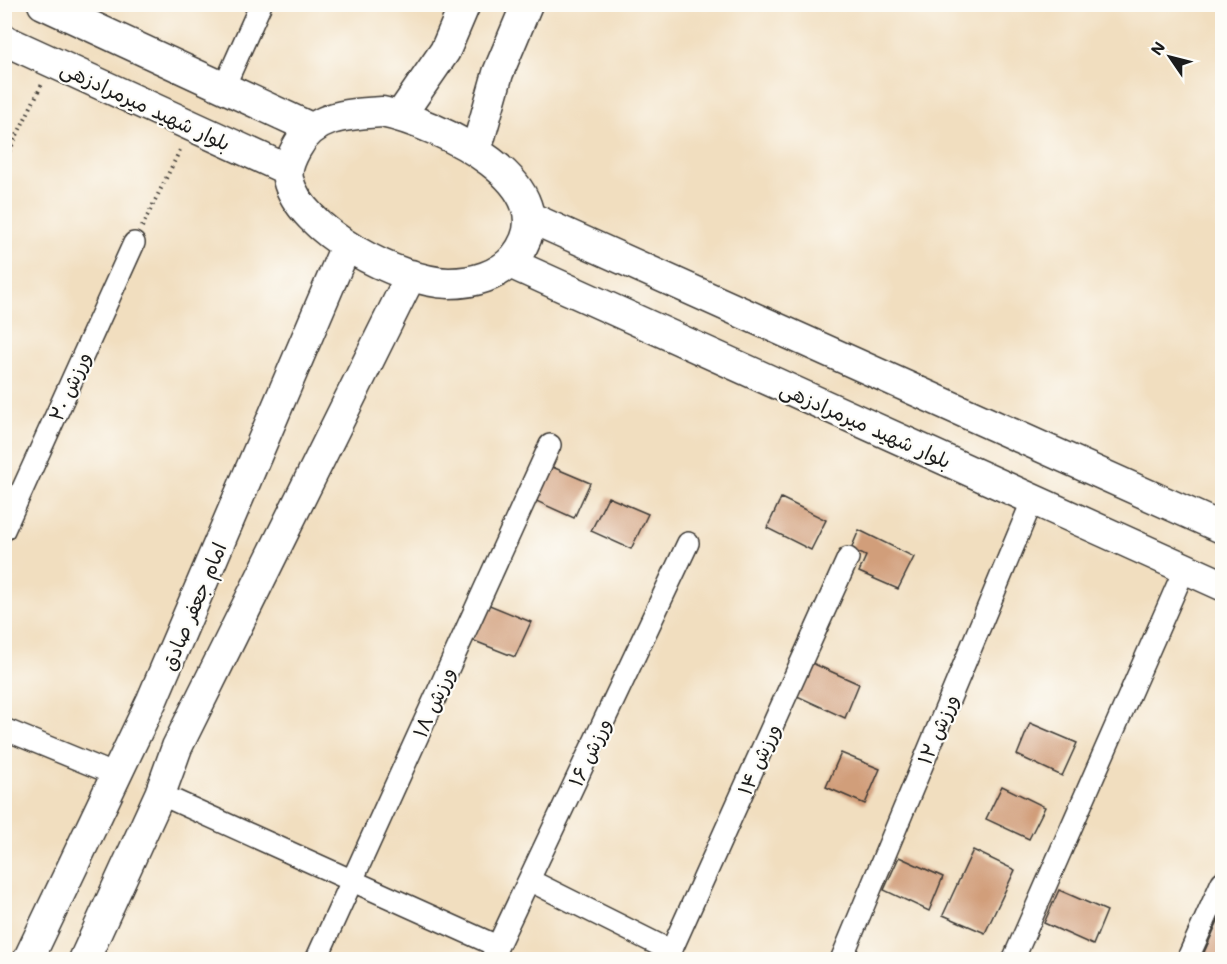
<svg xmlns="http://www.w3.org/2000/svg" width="1227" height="964" font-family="Mali,'Playpen Sans Arabic',sans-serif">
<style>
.building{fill:#d19e7a}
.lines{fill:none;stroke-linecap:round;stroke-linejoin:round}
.minor-casing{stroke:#3c3934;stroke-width:24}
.secondary-casing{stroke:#3c3934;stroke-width:33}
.path{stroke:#3c3934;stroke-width:4;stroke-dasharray:1.5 4.5;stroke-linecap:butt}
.minor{stroke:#fff;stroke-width:21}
.secondary{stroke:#fff;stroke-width:30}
.labels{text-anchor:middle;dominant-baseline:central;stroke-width:4.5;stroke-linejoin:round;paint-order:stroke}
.street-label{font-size:20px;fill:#1c1c1c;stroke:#fdfcf7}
</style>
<rect width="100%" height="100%" fill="#fdfcf7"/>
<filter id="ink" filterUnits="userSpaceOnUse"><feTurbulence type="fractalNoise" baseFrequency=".0167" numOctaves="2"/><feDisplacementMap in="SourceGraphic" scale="12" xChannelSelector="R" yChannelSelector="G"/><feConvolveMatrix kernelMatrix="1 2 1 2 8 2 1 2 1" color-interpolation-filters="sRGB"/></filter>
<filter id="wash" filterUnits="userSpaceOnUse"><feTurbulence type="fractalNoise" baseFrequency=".008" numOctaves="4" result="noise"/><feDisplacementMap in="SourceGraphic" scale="24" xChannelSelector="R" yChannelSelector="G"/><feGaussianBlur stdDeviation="1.35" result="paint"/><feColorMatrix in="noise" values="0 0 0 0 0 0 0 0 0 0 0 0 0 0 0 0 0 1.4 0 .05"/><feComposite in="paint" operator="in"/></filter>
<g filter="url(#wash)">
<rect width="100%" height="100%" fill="#f1debf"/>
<g id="blocks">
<path class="building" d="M550 466 590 483 574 518 534 500Z
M608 497 648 514 631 549 591 531Z
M781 498 826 520 811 550 767 528Z
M859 530 914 557 898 589 859 572 866 556 851 549Z
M487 604 531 622 515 657 472 640Z
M812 663 859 684 845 718 797 696Z
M1030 723 1077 743 1062 776 1017 755Z
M841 753 880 769 865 804 826 787Z
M1002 786 1045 807 1029 839 986 819Z
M973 850 1015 870 985 933 943 915Z
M899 857 943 877 929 911 884 890Z
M1059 890 1107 911 1093 945 1044 923Z
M1222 912V960H1208L1202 957Z"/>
</g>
</g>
<g filter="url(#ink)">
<use href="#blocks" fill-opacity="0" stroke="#3c3934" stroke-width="1.5"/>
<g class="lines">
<g class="minor-casing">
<path id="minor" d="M224 87 261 4
M4 530 134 243
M4 729 116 775
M160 794 497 946
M529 880 671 951
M316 960 550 445
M491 960 688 543
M667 960 848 558
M841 960 1033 499
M1013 960 1185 568
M1187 960 1222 882"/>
</g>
<g class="secondary-casing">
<path id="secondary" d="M43 4 311 128
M4 40 288 170
M382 112C436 123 573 185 515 257 499 276 473 283 449 283 399 282 300 231 288 179 286 169 291 158 296 149 313 115 348 114 382 112Z
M400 116 445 51 465 4
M476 151 498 73 527 4
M529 217 1222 528
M510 263 1222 585
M28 960 152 700 346 246
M84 960 160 794 177 747 411 275"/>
</g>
<path class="path" d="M4 162 42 84
M142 227 181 148"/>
<use href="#minor" class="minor"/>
<use href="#secondary" class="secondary"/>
</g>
</g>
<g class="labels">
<g class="street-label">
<text transform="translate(146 105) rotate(25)">بلوار شهید میرمرادزهی</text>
<text transform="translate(69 386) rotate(-66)">ورزش ۲۰</text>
<text transform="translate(866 424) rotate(24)">بلوار شهید میرمرادزهی</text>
<text transform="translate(193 606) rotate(-67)">امام جعفر صادق</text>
<text transform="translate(433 702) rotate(-66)">ورزش ۱۸</text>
<text transform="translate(937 729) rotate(-67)">ورزش ۱۲</text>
<text transform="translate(589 752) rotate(-65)">ورزش ۱۶</text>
<text transform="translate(758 759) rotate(-66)">ورزش ۱۴</text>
</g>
</g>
<rect width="1227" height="964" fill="none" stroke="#fdfcf7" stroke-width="24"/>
<g transform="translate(1170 57) rotate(305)" stroke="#fdfcf7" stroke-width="4.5" paint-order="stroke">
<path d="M0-4.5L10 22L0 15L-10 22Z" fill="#1c1c1c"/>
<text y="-9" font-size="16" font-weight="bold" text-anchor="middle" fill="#1c1c1c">N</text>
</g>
</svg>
